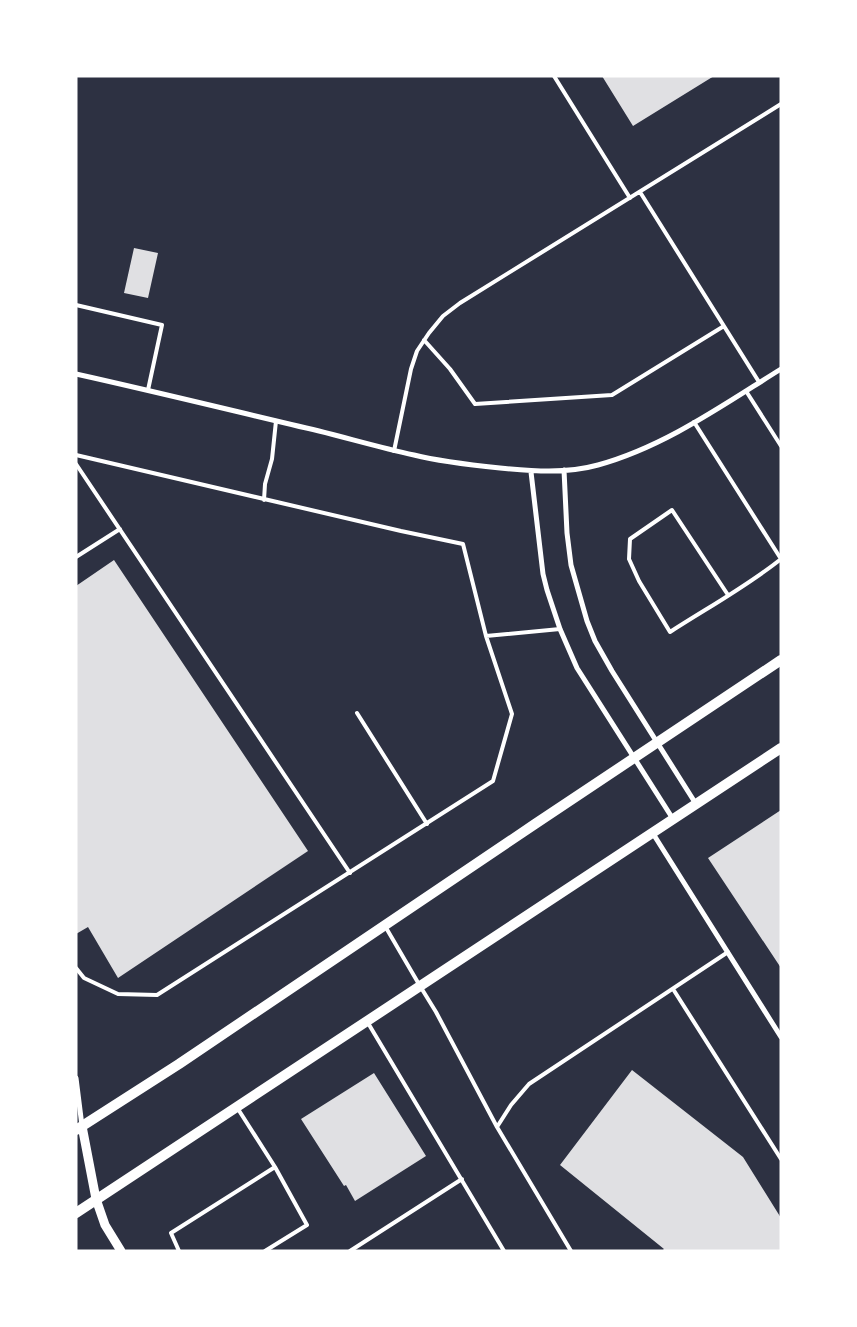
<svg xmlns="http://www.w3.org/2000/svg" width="857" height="1327" font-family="Literata,serif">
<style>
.building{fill:#e0e0e3}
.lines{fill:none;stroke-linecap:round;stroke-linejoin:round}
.service{stroke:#fff;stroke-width:4}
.minor{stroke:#fff;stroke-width:5}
.tertiary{stroke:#fff;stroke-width:9}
.secondary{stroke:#fff;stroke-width:10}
</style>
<rect width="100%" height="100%" fill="#2d3142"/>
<path class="building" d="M602 76H714L633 126Z
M134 248 158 253 148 298 124 293Z
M114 560 308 851 118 978 88 927 76 934V586Z
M781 810V968L708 858Z
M632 1070 743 1157 781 1218V1251H662L664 1249 560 1165Z
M374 1073 426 1156 355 1201 346 1185 344 1186 301 1119Z"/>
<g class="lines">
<path class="service" d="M554 76 630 198
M640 192 759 382
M76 305 162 325 148 390
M424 340 450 369 475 404 612 395 724 326
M746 391 781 446
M694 422 781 559
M394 451 411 369 417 351 429 333 443 316 460 303 781 104
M76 455 401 531 463 544 486 636 512 714 493 781 157 995 118 994 84 978 76 968
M76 464 350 873
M264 500 265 484 272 459 276 421
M76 557 120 529
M728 595 672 510 630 539 629 559 639 581 670 632C707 608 746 587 781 559
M486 636 560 629
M357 713 427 824
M385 926 420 986 436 1012 497 1127 571 1251
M673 989 781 1159
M368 1023 504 1251
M238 1109 275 1167 307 1225 265 1251
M497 1127 511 1105 529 1084 728 952
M179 1251 171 1233 275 1167
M350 1251 462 1179"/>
<path class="minor" d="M76 374C157 392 238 412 319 431 351 439 382 448 414 455 442 462 471 465 500 468 532 471 566 474 598 465 664 447 723 405 781 369
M564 470 567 533 571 565 587 621 595 641 612 671 696 804
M531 472 543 574 547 590 560 629 577 668 673 819
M652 832 781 1037
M76 1078 82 1126"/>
<path class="tertiary" d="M82 1126 96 1199 105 1225 121 1251"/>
<path class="secondary" d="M76 1130 179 1064 535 824 781 660
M76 1213 781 748"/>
</g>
<rect width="857" height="1327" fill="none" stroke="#ffffff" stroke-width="155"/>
</svg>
